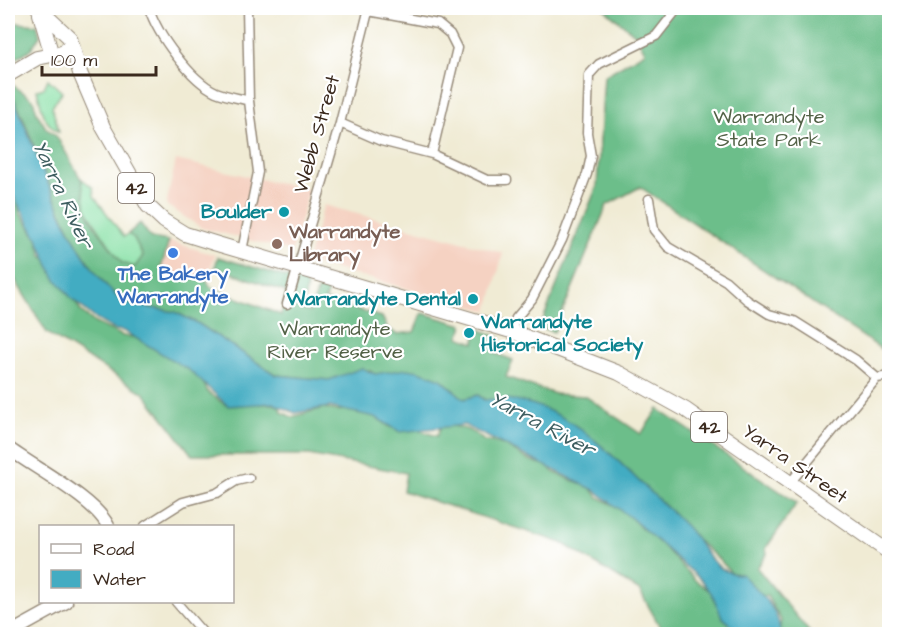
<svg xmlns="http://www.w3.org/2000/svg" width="897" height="642" font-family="'Architects Daughter',sans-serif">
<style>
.built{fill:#f5d2c2}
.green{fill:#86e0a5;stroke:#608562;stroke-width:1.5}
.forest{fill:#6cbe8a;stroke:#547454;stroke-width:1.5}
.water{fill:#43acc2;stroke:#3f6b70;stroke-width:1.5}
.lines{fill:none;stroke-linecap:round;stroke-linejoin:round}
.street-casing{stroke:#968a79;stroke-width:11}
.secondary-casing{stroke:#968a79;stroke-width:15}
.primary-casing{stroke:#968a79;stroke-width:16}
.street{stroke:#fff;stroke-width:8}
.secondary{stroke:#fff;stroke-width:12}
.primary{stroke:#fff;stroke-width:14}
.culture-dot{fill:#0f9aa8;stroke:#fff;stroke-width:2}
.education-dot{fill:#8d6e63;stroke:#fff;stroke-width:2}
.shop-dot{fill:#3f7fe0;stroke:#fff;stroke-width:2}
.labels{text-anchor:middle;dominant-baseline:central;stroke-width:4.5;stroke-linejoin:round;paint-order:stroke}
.shield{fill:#fff;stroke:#766a62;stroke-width:1.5}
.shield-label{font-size:18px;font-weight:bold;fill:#3b2a1e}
.park-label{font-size:20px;fill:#526146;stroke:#fff}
.street-label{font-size:20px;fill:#3b2a1e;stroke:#fff}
.culture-label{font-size:20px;font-weight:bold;fill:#0d838f;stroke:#fff;text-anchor:end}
.education-label{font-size:20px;font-weight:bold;fill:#785e54;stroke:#fff;text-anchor:start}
.shop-label{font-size:20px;font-weight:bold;fill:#366cbe;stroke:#fff}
.water-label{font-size:21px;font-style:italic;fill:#3e5e60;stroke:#fff}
</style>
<rect width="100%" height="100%" fill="#fff"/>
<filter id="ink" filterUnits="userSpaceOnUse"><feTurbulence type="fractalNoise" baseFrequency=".0167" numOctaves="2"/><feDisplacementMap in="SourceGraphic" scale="12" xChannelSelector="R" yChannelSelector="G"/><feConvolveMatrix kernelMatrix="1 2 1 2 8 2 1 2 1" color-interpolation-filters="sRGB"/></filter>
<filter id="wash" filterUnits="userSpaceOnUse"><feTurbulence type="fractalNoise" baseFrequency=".008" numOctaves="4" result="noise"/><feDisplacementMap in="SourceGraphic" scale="24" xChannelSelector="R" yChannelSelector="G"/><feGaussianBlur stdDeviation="1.35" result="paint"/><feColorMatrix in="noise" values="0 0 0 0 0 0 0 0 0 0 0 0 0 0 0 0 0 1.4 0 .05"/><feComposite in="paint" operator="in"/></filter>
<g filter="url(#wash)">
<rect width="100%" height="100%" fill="#f0ebd4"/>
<path class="built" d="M176 160 309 190 292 251 202 228 166 205Z
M324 205 503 253 488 311 310 262 308 257Z
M169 241 215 255 207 281 178 275 160 268Z"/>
<path class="green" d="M48 79 62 92 52 107 59 132C42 123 42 107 37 90L44 88Z
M81 178 93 188 94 196 124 237 128 234 134 238 143 256 135 267 121 263 86 209Z"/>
<path class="forest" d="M603 8H889V354L640 187 607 205 554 332 540 327 597 186 604 76 645 52 636 35Z
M8 22 37 25 40 36 30 50 8 63Z
M11 84 33 99 37 113 46 128 57 137 82 181 86 209 95 226 122 263 135 267 143 256 134 238 128 234 140 223 151 238 169 241 161 268 178 275 207 281 210 287 281 315 286 292 215 267 218 257 307 283 303 310 310 312 319 287 330 284 325 300 382 317 387 327 396 334 414 332 422 313 463 325 459 337 474 343 479 329 500 338 494 353 513 360 506 377 555 394 585 396 641 434 658 409 797 503 766 548 767 554 757 568 811 634H779L781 620 767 596 761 597 738 574 731 573C722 560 710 553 700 542L478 395 464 399 441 379 375 374 369 370 329 380 276 375 199 324 175 312 124 303C74 260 51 189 27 128 22 113 14 100 8 86Z
M8 186 16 197 20 213 37 238 42 256 49 261 81 311 95 323 123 336 143 338 200 377 208 392 224 404H274L280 407 282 412 292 417 324 408 337 411 362 407 390 427 403 431 415 429 437 436 441 426C458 425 472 429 484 441 513 442 519 462 547 465L553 472 571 480 580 483 585 480 598 497 623 510 642 529 652 534 695 580 711 592 744 634H664L640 591 562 543 403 491 406 473 309 455H192L144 393 47 333 8 268Z"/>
<path class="water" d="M8 86C42 159 63 250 124 303L175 312 199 324 276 375 329 380 362 368 375 374 407 369 419 371 441 379 464 399 478 395 484 400C548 391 598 441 640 482 655 496 671 511 686 526 703 544 714 576 742 574 758 592 781 609 780 634H740L722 617 712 594 700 579 631 518 594 490 464 425 400 432 375 417 329 407 295 413 273 403 228 406 189 370 124 331 115 330 97 320 72 299 54 277 37 238 8 186Z"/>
</g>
<g filter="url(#ink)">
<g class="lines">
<g class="street-casing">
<path id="street" d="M149 8C157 34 190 80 216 92 226 96 238 98 249 101
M368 11 438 24 450 34 457 48 432 154
M340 123 381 141 432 154 487 180H507
M649 199 654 230 668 247 726 281 747 300 769 314 794 321 856 360 877 378 890 376
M242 251 258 172 249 101 247 8
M287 304 340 123 369 8
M511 331 516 318 532 299 562 240 587 174 591 156 587 133 589 75 599 64 656 36 678 8
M789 484 877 378
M145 526 183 502 217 493 236 481 249 478
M176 602 204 634"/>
</g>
<g class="secondary-casing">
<path id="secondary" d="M8 448C33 467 95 499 108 526
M8 634 66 602"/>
</g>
<g class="primary-casing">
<path id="primary" d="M38 8 70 38 80 73 103 127 148 206 164 221 185 234 214 243 511 331 619 373 686 410 890 553
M40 14 51 52 58 54 65 52 71 43
M8 75 37 58 57 54"/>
</g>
<use href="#street" class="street"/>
<use href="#secondary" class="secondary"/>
<use href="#primary" class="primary"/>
</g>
</g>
<g class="culture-dot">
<circle cx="284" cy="212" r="6"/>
<circle cx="473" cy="299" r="6"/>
<circle cx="469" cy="333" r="6"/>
</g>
<circle class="education-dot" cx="277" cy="244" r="6"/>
<circle class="shop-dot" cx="173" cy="253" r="6"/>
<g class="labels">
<g class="shield">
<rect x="118" y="173" width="36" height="30" rx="4.5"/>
<rect x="691" y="412" width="36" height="30" rx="4.5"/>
</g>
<g class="shield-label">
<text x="136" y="188">42</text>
<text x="709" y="427">42</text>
</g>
<g class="park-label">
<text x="769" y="117">Warrandyte<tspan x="769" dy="23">State Park</tspan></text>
<text x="335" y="329">Warrandyte<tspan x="335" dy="23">River Reserve</tspan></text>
</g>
<g class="street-label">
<text transform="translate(317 134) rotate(-74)">Webb Street</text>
<text transform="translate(795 464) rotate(35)">Yarra Street</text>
</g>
<g class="culture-label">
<text x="272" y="212">Boulder</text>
<text x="461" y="299">Warrandyte Dental</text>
<text x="481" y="322" text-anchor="start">Warrandyte<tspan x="481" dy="23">Historical Society</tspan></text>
</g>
<g class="education-label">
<text x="289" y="232">Warrandyte<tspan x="289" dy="23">Library</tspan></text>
</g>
<g class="shop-label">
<text x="173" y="274">The Bakery<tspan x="173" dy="23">Warrandyte</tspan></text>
</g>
<g class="water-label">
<text transform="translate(63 194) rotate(65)">Yarra River</text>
<text transform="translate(542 424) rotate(28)">Yarra River</text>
</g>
</g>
<rect width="897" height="642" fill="none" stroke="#fff" stroke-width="30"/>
<rect x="39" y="525" width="195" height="78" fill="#ffffff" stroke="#b1aaa5" stroke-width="1.5"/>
<rect x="51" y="544" width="30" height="9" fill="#ffffff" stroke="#b1aaa5" stroke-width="1.5"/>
<text x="93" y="555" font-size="18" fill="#3b2a1e">Road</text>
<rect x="51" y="570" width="30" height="18" fill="#43acc2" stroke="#b1aaa5" stroke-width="1.5"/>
<text x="93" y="585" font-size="18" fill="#3b2a1e">Water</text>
<path d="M42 66v9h114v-9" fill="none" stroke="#3b2a1e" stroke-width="3"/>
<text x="51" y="66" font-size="18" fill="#3b2a1e" stroke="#ffffff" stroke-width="4.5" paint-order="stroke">100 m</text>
</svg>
